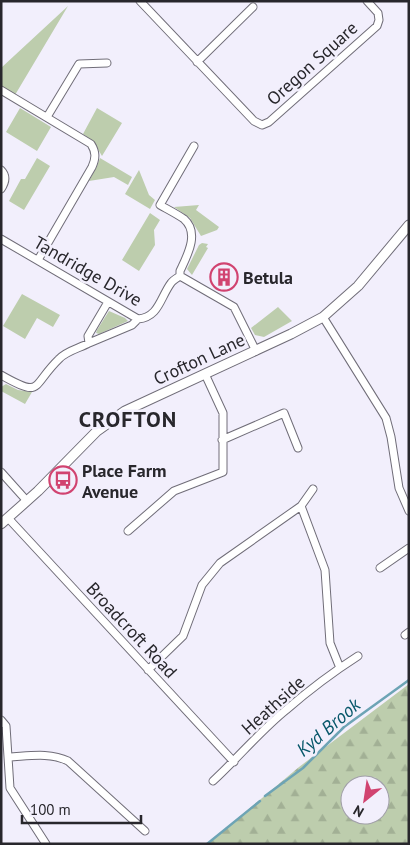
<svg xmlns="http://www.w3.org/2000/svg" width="410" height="845" font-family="'PT Sans',sans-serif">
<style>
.grass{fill:#bdcdad}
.forest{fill:url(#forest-firs);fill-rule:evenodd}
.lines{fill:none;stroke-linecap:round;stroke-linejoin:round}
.stream{stroke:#6da4b5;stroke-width:2.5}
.minor-casing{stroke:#706d78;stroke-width:9}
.tertiary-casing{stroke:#706d78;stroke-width:11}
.minor{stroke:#fff;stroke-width:7}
.tertiary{stroke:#fff;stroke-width:9}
.labels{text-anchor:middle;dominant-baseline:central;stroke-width:5;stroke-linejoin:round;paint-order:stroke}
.street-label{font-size:18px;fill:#28272c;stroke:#f2effc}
.poi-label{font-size:18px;font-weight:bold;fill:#28272c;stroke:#f2effc;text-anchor:start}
.water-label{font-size:19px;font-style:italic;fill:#07576a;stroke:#f2effc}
.district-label{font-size:22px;font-weight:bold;letter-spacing:1px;fill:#28272c;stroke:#f2effc}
</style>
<defs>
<pattern id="forest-firs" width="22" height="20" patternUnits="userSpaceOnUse" patternTransform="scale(1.25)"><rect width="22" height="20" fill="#bdcdad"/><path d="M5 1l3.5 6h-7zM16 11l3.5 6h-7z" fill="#a2b095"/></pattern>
</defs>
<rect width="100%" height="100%" fill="#f2effc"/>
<path class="grass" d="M68 6 15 95 1 88V68Z
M20 108 51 127 37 151 6 132Z
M97 108 122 123 102 156 93 141 83 134Z
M37 158 50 166 24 210 9 201 21 179H25Z
M100 158 132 177 128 185 114 177 89 181 97 166Z
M139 170 149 195 155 200 150 209 125 194Z
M199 205 196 210 219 227 217 230 201 236 190 218 174 207Z
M150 213 160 220 154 230 155 245 139 271 122 260Z
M202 243 208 244 206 247 208 248 192 275 187 269 199 245Z
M22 294 60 315 53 327 37 318 25 339 3 326Z
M278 307 292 321 264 337 255 335 251 328Z
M109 311 125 318 128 321 99 334 96 333 97 330Z
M6 384 18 390 32 392 25 404 1 391V387Z"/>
<path class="forest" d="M409 684V844H207L299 767ZM350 785H380V815H350Z"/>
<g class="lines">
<path class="stream" d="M265 796 303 768 344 727 409 680
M207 844 260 801"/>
<g class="minor-casing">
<path id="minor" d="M140 1 254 121 262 125 269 122 377 26 379 20 378 13 367 1
M197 62 253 7
M1 90 91 144C96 152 96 158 92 167L38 260
M47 117 79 64 107 63
M1 170C7 176 5 183 1 189
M1 239 138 319C159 317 160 298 171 283 173 280 177 278 180 276L234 307 256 351
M180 276V271C187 256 200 233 184 219 177 214 167 209 160 205L194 146
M323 317 386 418 391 437 399 488 409 511
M89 343 132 325 138 319
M1 375C43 399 31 386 59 359 66 351 80 348 89 343L88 336 108 302
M222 440 284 413 298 448
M1 472 27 501
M301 506 325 570 330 643 340 668
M8 518 234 762
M128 531 174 491 223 472V413L205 374
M380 568 409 548
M405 635 409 632
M148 670 183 636 202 585 220 563 301 506 313 489
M1 720 6 726 10 788 46 844
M9 757C29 756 50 752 68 761L145 831
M213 781C238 758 260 731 286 710 308 691 333 672 358 656"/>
</g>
<g class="tertiary-casing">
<path id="tertiary" d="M1 524 38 491 97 431 125 411 291 334 323 317 358 286 409 225"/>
</g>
<use href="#minor" class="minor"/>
<use href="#tertiary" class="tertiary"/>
</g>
<defs>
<g id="building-ring" transform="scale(1.4375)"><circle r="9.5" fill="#f2effc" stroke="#d14370" stroke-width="1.5"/><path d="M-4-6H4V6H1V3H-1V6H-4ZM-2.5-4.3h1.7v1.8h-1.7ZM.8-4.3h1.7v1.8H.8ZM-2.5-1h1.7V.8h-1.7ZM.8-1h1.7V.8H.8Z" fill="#d14370"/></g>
<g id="bus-ring" transform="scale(1.4375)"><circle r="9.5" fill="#f2effc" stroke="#d14370" stroke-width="1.5"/><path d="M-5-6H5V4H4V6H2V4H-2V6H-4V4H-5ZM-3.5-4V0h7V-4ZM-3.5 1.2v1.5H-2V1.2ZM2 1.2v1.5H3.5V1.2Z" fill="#d14370"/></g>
</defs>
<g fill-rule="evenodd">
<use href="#building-ring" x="224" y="277"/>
<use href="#bus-ring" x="63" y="480"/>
</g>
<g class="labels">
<g class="street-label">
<text transform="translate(312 63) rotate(-42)">Oregon Square</text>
<text transform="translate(88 271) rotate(30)">Tandridge Drive</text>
<text transform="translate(199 359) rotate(-25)">Crofton Lane</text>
<text transform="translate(132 630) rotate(47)">Broadcroft Road</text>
<text transform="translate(273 705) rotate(-42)">Heathside</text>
</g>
<g class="poi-label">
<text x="243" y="277">Betula</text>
<text x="82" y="470">Place Farm<tspan x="82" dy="21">Avenue</tspan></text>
</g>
<g class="water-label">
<text transform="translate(328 727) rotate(-41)">Kyd Brook</text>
</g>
<g class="district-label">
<text x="128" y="419">CROFTON</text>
</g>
</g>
<rect width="410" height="845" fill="none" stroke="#28272c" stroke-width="5"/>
<g transform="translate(365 800) rotate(210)"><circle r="24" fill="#f2effc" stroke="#a19fa9"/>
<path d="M0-4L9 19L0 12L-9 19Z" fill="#d14370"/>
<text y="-8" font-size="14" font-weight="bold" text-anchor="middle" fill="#28272c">N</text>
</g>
<path d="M22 815v8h119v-8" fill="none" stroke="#28272c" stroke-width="2.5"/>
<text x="30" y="815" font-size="15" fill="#28272c" stroke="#f2effc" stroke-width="4" paint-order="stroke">100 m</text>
</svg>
